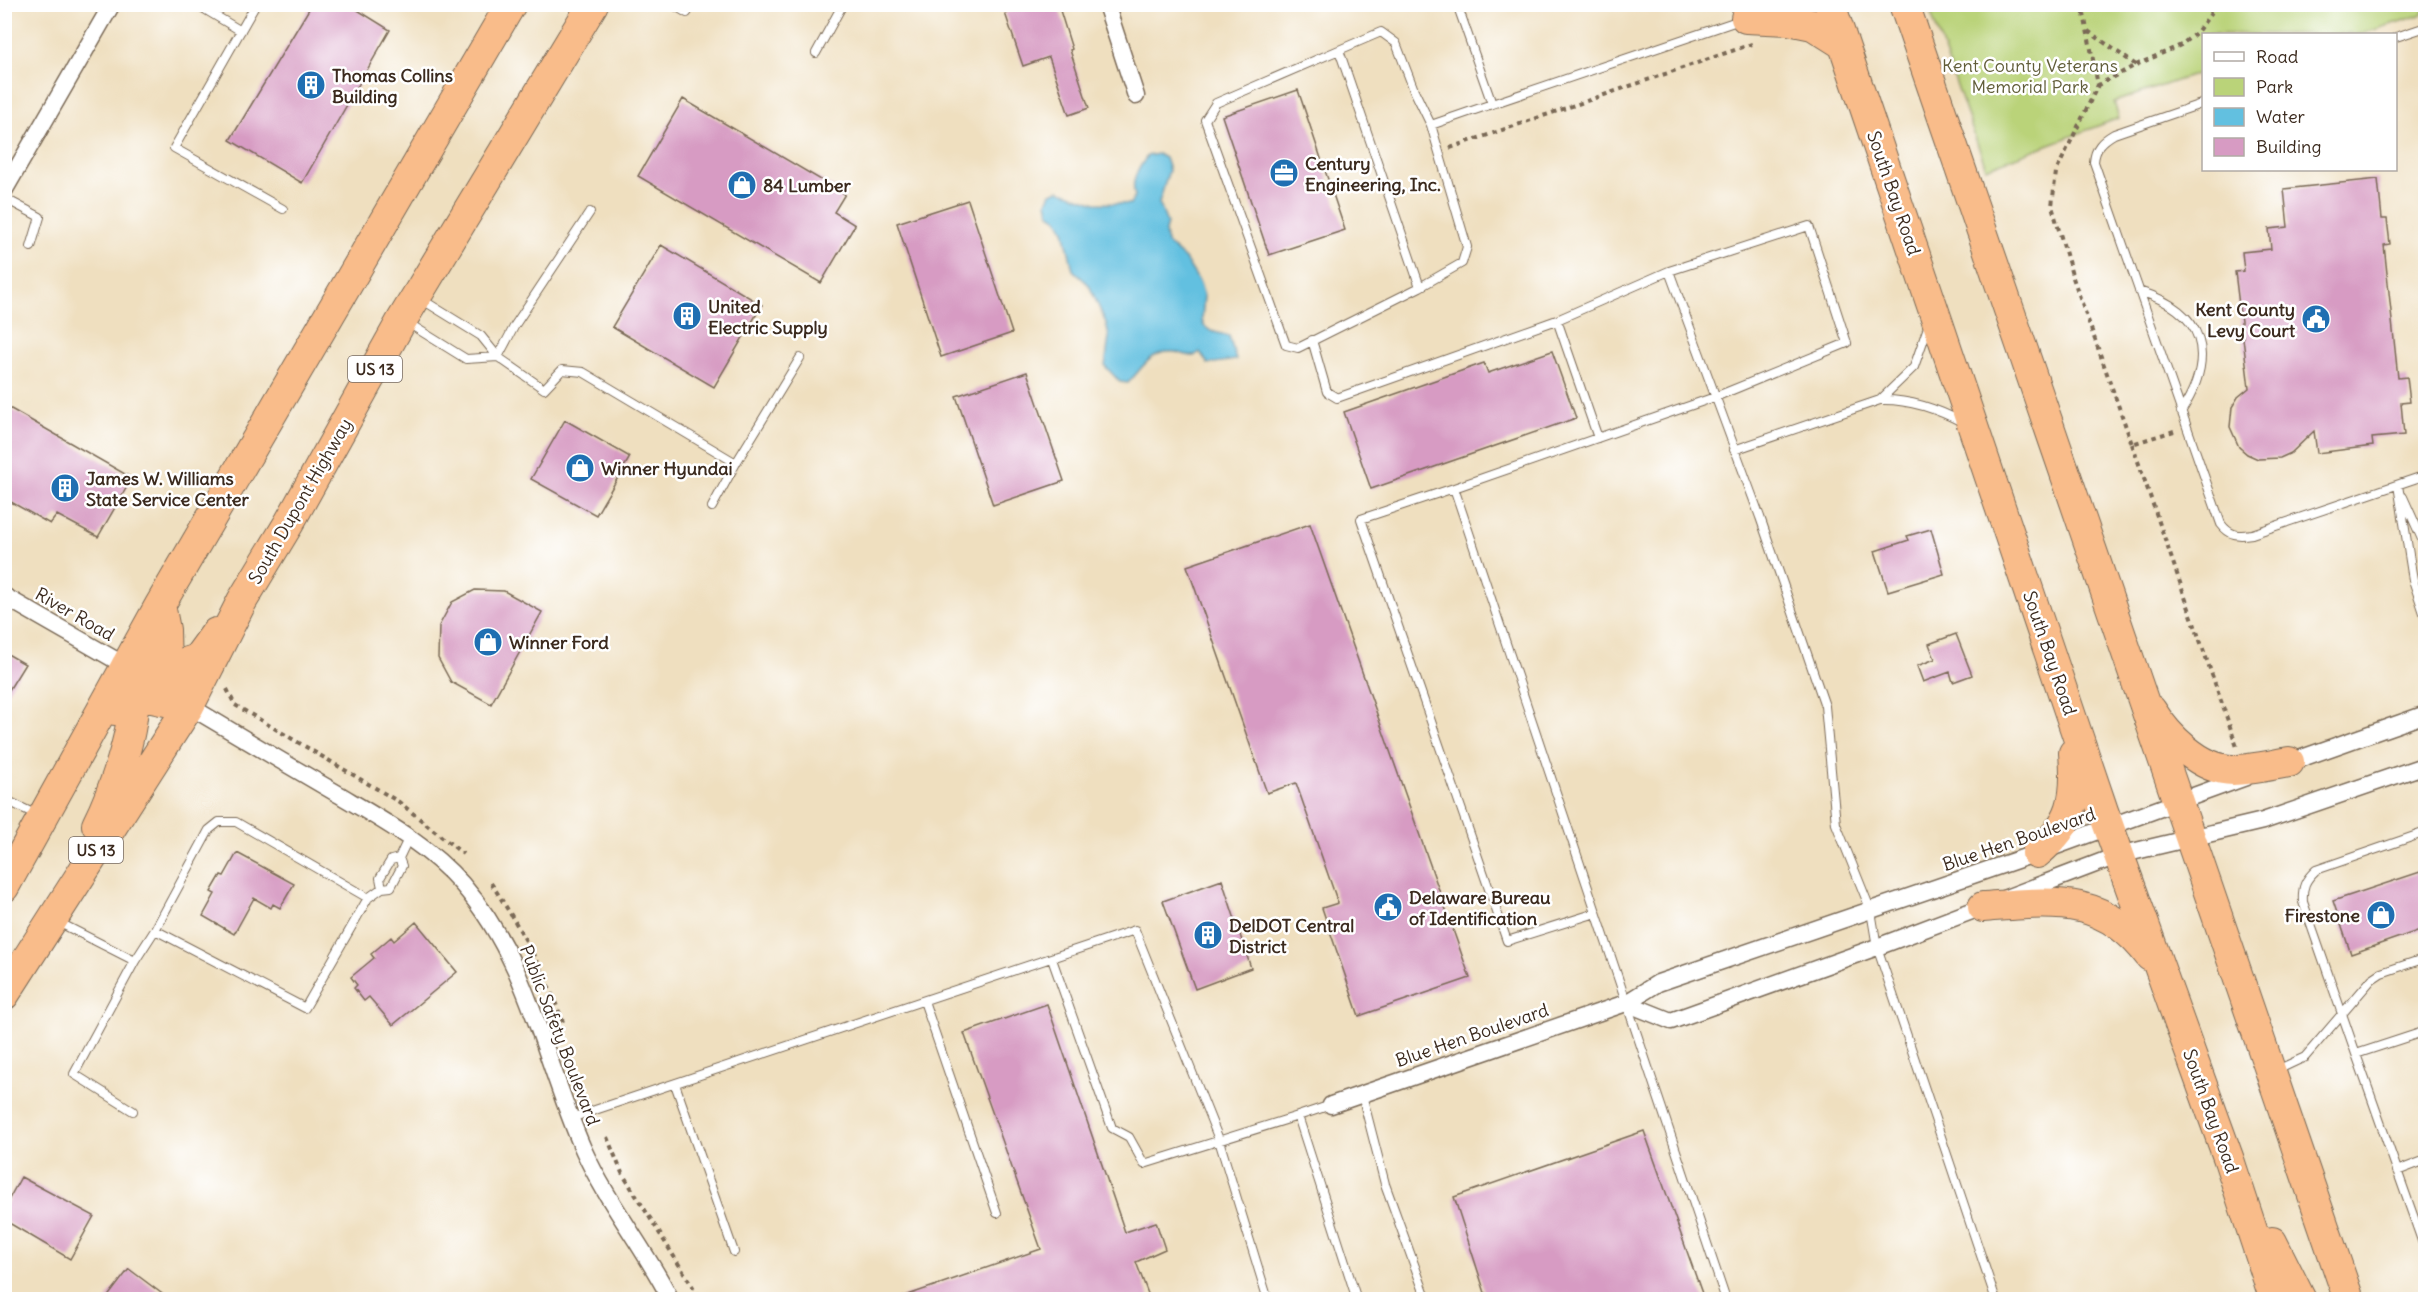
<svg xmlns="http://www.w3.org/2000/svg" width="2430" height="1304" font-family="Delius,sans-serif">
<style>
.green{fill:#bad379;stroke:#7a7e4c;stroke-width:1.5}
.water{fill:#62c0e0;stroke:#4e757f;stroke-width:1.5}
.building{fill:#d79bc3}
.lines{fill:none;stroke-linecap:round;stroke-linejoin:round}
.lane-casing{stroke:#7a6956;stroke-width:10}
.street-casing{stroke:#7a6956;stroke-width:19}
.highway-casing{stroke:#7a6956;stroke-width:32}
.path{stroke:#7a6956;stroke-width:4;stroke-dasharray:4.5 4.5;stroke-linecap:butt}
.lane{stroke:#fff;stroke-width:8}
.street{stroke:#fff;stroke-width:16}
.highway{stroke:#f9bc8a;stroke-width:30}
.labels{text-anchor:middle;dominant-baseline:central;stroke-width:5;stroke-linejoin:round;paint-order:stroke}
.shield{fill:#fff;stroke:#766a62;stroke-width:1.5}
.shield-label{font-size:16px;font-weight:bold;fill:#3b2a1e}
.park-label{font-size:18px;fill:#615d39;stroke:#fff}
.poi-label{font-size:18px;font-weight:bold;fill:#3b2a1e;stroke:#fff;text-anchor:start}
.street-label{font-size:18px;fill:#3b2a1e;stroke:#fff}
</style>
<rect width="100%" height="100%" fill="#fff"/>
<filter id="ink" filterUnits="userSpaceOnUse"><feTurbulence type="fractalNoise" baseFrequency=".0167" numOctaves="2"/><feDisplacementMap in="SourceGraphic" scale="12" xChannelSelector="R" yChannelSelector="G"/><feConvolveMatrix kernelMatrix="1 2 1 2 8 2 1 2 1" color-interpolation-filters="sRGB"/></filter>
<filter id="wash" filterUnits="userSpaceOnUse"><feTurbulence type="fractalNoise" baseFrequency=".008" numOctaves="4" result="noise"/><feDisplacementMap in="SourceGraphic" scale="24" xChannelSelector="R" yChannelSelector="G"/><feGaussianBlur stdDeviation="1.35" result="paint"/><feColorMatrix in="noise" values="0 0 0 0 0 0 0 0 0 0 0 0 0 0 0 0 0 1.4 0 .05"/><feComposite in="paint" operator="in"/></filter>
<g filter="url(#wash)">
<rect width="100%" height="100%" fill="#efdfbf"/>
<path class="green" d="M2425 4V11L2420 15 2362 34H2204L2203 72 2114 102 2119 118 1986 168 1928 5Z"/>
<path class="water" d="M1158 154 1165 158 1169 170 1159 203 1167 223 1165 232 1167 243 1185 259 1200 283 1204 296 1202 320 1204 326 1211 331 1229 336 1236 360 1208 364 1200 352 1194 356C1187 356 1181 353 1175 352 1150 350 1143 368 1128 383L1120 382 1105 366 1109 337 1106 323 1089 285 1073 270 1064 230 1058 219 1050 214 1047 202 1051 193 1059 190 1096 203 1130 204 1135 196C1130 179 1139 169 1147 156Z"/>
<g id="blocks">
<path class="building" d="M312 4H348L390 30 302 183 230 140Z
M1030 4H1058L1072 49 1070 50 1089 108 1069 115 1049 57 1023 66 1005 13Z
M1298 90 1345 230 1269 255 1222 116Z
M683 99 845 194 834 212 855 225 821 283 638 176Z
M2378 179 2382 219H2387L2390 244 2384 245 2398 378 2407 377 2410 402 2401 403 2404 435 2372 438 2373 446 2317 453 2314 431 2291 453 2280 458 2258 459 2247 454 2239 447 2230 427 2232 407 2238 397 2249 388 2235 272 2244 271 2242 252 2271 249 2269 229 2288 227 2284 189Z
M968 200 1012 333 941 357 897 223Z
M661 245 762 305 714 387 612 327Z
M1552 351 1576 418 1371 489 1344 412 1484 363 1488 373Z
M1027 372 1064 481 993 505 956 396Z
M4 405 132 478 98 537 57 515 50 524 4 498Z
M565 420 630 457 596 515 531 479Z
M1310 524 1470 978 1359 1016 1322 908 1338 903 1296 783 1267 793 1187 566Z
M1931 529 1944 574 1888 591 1875 551 1909 540 1907 536Z
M475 590 504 591 542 612 491 704 451 682 438 658 439 626 452 602Z
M1956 634 1972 675 1953 682 1950 672 1923 682 1917 666 1935 659 1929 644Z
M4 652 25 664 4 698Z
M237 853 294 884 280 908 273 904 271 908 254 898 234 934 203 916 215 894 211 892 221 875 224 876Z
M2426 870V928L2351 954 2333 901Z
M1222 880 1251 968 1195 989 1163 901Z
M416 922 457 972 393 1025 369 997 364 1001 354 988 357 985 351 977 374 958 371 954 391 937 394 941Z
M1047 1004 1125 1232 1156 1222 1165 1249 1136 1262 1150 1299H902V1297L1041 1249 964 1033Z
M1644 1131 1704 1299H1487L1454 1197Z
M21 1177 94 1216 70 1259 4 1220V1208Z
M129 1269 169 1299H106Z"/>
</g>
</g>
<g filter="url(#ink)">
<use href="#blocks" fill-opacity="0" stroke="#7a6956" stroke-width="1.5"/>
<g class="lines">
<g class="lane-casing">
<path id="lane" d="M196 4 241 31
M256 4 174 148 283 209
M672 4 687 13 692 4
M1457 4 1492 104 1743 19
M2396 37 2426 27
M1339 50 1216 103 1205 120 1286 345 1298 348 1420 287
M816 53 843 4
M2204 103 2114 134C2102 141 2095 148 2094 162L2221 524C2230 536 2238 536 2252 534L2426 475
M1431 125 1467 247 1462 263 1420 287 1339 50 1381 32 1396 43 1414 90 1431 125 1492 104
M4 198 40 217 31 247
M590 212 515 325 498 357 544 389 562 370 583 372 736 463 712 507
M1669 271 1809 226 1847 343 1715 397 1454 488 1726 1300
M2139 291C2205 312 2217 355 2181 412
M1557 320 1598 438
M408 323 466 359 498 357 481 336 421 299
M1312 340 1327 392 1337 398 1557 320 1669 271 1760 517 1825 706 1836 824 1871 911 1877 947 1996 1300
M1880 400 1914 367 1928 327
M1734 450 1880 400C1910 399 1938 409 1964 423
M736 463 800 358
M2398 485 2413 580 2426 619
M1454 488 1361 519 1507 941 1596 913
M2403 497 2426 548
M4 799 37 815
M2426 832 2316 870C2305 880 2302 887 2303 902L2356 1054 2426 1031
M399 858 402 866 391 887 382 888 380 878 391 860 399 858 409 837
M58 922 135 961 155 930 305 1008 368 898 382 888
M155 930 209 830 219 822H236L368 898
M1052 959 1112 1128 1129 1137 1144 1164 1298 1116
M924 1001 997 1213
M2356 1054 2426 1252
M2275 1071 2305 1057 2372 979 2381 973 2426 958
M675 1084 734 1252
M1362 1095 1385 1184 1427 1300
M1331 1105 1298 1116 1357 1300
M133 1111 74 1074 135 961
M571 1118 1135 930 1218 1137 1268 1300
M2397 1171 2426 1160"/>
</g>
<g class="street-casing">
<path id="street" d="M1106 4 1136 96
M4 191 112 4
M4 596 126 666
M189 706C239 736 288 765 338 794 382 820 428 845 462 884 530 963 543 1059 584 1151 608 1204 645 1248 671 1300
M2282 765 2426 714
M1626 1003 1671 1021 1877 947 2119 855 2263 821 2426 765
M1331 1105 1626 1003 1658 983 2037 853 2246 777"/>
</g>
<g class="highway-casing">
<path id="highway" d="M1830 4 2103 811 2229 1160 2275 1300
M1904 4 2349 1300
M1746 18 1789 20 1813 25 1843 44
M160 605 165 630 166 669 177 686
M115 710 148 697 189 706
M2151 710C2167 736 2200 770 2233 770 2251 770 2271 765 2289 762
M97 825C112 795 133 737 133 703 133 691 128 678 126 666L166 669 197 659 216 633
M2037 853C2073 823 2078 799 2074 753
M4 887 160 605 511 4
M1983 907C2052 902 2103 893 2150 956
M4 995 189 706 242 601 289 523 402 320 593 4
M2272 1242 2301 1300"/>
</g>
<path class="path" d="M2082 4 2098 85 2056 172 2052 206 2072 275 2132 444 2174 431
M2088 31 2136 65 2098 85
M2136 65 2181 45 2197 32 2218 4
M1450 148 1752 44
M2132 444 2237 747
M227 689 235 705 399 802 463 854
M491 883C522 931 543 969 563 1022
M607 1137 622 1173 701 1300"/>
<use href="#lane" class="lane"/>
<use href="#street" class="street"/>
<use href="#highway" class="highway"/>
</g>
</g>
<defs>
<g id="building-disc" transform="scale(1.5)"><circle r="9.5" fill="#1f6fb2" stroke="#fff"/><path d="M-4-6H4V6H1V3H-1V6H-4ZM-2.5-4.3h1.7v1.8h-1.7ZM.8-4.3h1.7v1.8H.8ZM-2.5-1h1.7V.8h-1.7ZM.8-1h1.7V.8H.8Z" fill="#fff"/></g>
<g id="office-disc" transform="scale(1.5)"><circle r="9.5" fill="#1f6fb2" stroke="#fff"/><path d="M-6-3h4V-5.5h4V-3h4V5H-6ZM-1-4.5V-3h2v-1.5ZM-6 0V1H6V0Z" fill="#fff"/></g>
<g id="shop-disc" transform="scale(1.5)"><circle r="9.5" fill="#1f6fb2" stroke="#fff"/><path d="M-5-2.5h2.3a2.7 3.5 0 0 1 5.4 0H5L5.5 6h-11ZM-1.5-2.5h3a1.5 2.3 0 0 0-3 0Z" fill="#fff"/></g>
<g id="civic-disc" transform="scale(1.5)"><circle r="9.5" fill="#1f6fb2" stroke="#fff"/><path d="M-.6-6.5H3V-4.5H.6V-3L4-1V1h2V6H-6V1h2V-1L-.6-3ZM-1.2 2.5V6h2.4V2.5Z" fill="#fff"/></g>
</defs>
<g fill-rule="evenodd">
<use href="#building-disc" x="311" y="85"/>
<use href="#office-disc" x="1284" y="173"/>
<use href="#shop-disc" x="742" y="185"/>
<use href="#building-disc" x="687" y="316"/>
<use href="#civic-disc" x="2316" y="319"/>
<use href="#shop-disc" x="580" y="468"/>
<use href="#building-disc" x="65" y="488"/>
<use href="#shop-disc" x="488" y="642"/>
<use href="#civic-disc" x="1388" y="907"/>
<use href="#shop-disc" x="2381" y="915"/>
<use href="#building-disc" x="1208" y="935"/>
</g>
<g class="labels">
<g class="shield">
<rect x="348" y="356" width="54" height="26" rx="4.5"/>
<rect x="69" y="837" width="54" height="26" rx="4.5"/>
</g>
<g class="shield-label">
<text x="375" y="369">US 13</text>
<text x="96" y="850">US 13</text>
</g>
<g class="park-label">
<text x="2030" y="65">Kent County Veterans<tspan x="2030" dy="21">Memorial Park</tspan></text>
</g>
<g class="poi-label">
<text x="332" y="75">Thomas Collins<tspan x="332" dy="21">Building</tspan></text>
<text x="1305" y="163">Century<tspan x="1305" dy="21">Engineering, Inc.</tspan></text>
<text x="763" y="185">84 Lumber</text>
<text x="708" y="306">United<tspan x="708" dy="21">Electric Supply</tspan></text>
<text x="2295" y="309" text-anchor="end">Kent County<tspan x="2295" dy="21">Levy Court</tspan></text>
<text x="601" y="468">Winner Hyundai</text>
<text x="86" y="478">James W. Williams<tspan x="86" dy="21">State Service Center</tspan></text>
<text x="509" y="642">Winner Ford</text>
<text x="1409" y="897">Delaware Bureau<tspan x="1409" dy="21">of Identification</tspan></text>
<text x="2360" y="915" text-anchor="end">Firestone</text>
<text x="1229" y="925">DelDOT Central<tspan x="1229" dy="21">District</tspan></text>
</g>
<g class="street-label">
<text transform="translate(1894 193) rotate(71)">South Bay Road</text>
<text transform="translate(300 501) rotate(-60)">South Dupont Highway</text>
<text transform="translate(75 614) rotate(30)">River Road</text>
<text transform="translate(2050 653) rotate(71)">South Bay Road</text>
<text transform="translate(2019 839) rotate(-19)">Blue Hen Boulevard</text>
<text transform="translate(560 1035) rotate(69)">Public Safety Boulevard</text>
<text transform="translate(1472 1035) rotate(-19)">Blue Hen Boulevard</text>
<text transform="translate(2211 1111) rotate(70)">South Bay Road</text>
</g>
</g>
<rect width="2430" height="1304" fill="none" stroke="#fff" stroke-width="24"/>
<rect x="2202" y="33" width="195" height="138" fill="#ffffff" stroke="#b1aaa5" stroke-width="1.5"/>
<rect x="2214" y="52" width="30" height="9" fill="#ffffff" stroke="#b1aaa5" stroke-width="1.5"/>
<text x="2256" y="63" font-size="18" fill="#3b2a1e">Road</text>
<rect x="2214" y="78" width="30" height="18" fill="#bad379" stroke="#b1aaa5" stroke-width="1.5"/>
<text x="2256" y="93" font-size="18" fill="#3b2a1e">Park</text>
<rect x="2214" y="108" width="30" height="18" fill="#62c0e0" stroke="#b1aaa5" stroke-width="1.5"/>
<text x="2256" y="123" font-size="18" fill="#3b2a1e">Water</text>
<rect x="2214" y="138" width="30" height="18" fill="#d79bc3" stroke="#b1aaa5" stroke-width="1.5"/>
<text x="2256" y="153" font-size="18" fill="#3b2a1e">Building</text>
</svg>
